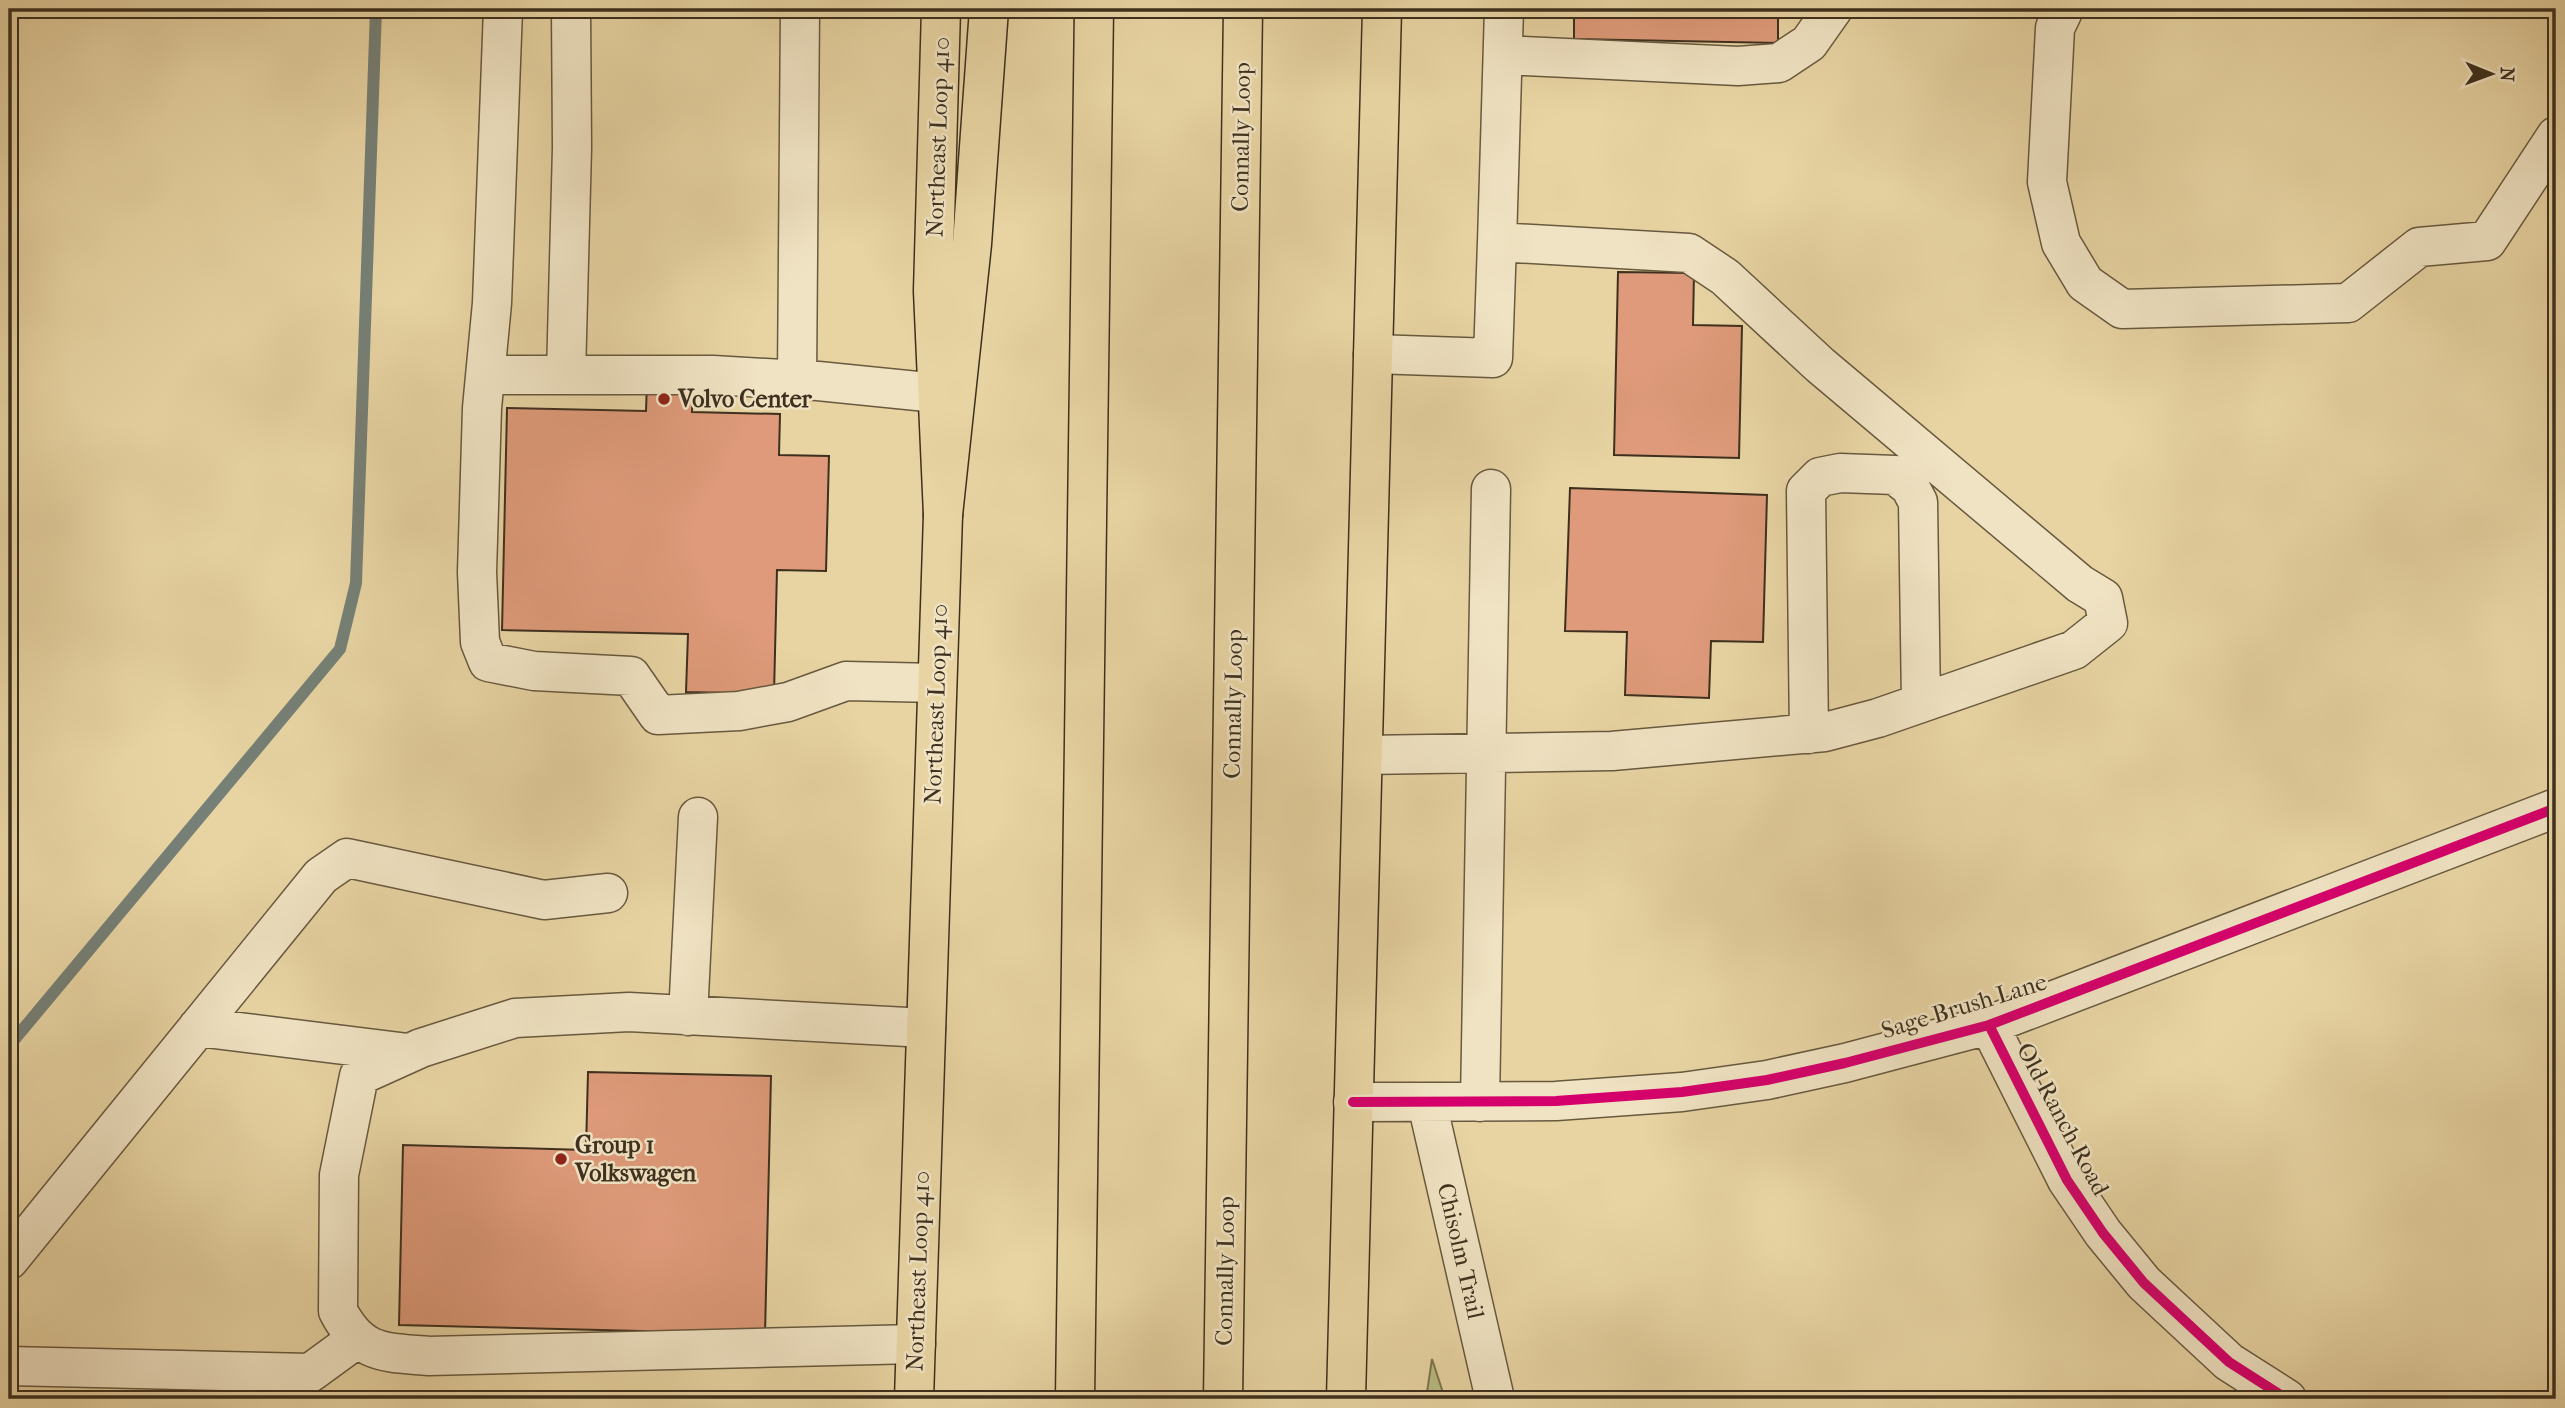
<svg xmlns="http://www.w3.org/2000/svg" width="2565" height="1408" font-family="'IM FELL French Canon',serif">
<style>
.green{fill:#b9bc83;stroke:#7c7650;stroke-width:2}
.lines{fill:none;stroke-linecap:round;stroke-linejoin:round}
.stream{stroke:#768076;stroke-width:12}
.building{fill:#de9a7a;stroke:#3e301e;stroke-width:2}
.minor-casing{stroke:#68593f;stroke-width:41}
.major-casing{stroke:#3e301e;stroke-width:41}
.highway-casing{stroke:#3e301e;stroke-width:41}
.minor{stroke:#f0e3c3;stroke-width:38}
.major{stroke:#e8d4a3;stroke-width:38}
.highway{stroke:#e8d4a3;stroke-width:38}
.cycleway-casing{stroke:#f0e3c3;stroke-width:15}
.cycleway{stroke:#d6006c;stroke-width:10}
.poi-dot{fill:#8f2418;stroke:#f0e3c3;stroke-width:2.5}
.labels{text-anchor:middle;dominant-baseline:central;stroke-width:5;stroke-linejoin:round;paint-order:stroke}
.street-label{font-size:24px;fill:#3e301e;stroke:#f0e3c3}
.poi-label{font-size:24px;font-weight:bold;fill:#3e301e;stroke:#f0e3c3;text-anchor:start}
</style>
<rect width="100%" height="100%" fill="#e8d4a3"/>
<filter id="stains"><feTurbulence type="fractalNoise" baseFrequency=".00286" numOctaves="4"/><feColorMatrix values="0 0 0 0 .2 0 0 0 0 .09 0 0 0 0 .02 0 0 0 .5 -.17"/></filter>
<radialGradient id="worn" r=".72"><stop offset=".6" stop-color="#630" stop-opacity="0"/><stop offset="1" stop-color="#630" stop-opacity=".3"/></radialGradient>
<path class="green" d="M1432 1359 1445 1399H1426Z"/>
<g class="lines">
<path class="stream" d="M9 1046 340 649 356 583 376 9"/>
</g>
<path class="building" d="M1574 9H1778V43L1574 39Z
M1618 272 1694 273 1693 325 1742 326 1739 458 1614 455Z
M647 381 693 383 692 412 780 414 779 455 829 456 826 571 777 570 774 694 686 692 688 634 502 630 507 408 646 411Z
M1570 488 1767 495 1763 642 1711 641 1709 698 1625 695 1627 632 1565 631Z
M588 1072 771 1076 765 1334 399 1325 403 1145 586 1150Z"/>
<g class="lines">
<g class="minor-casing">
<path id="minor" d="M503 9 492 303 482 408 477 572 480 642 488 662 534 671 631 676 658 715 739 711 788 702 846 681 937 683
M2064 9 2055 28 2047 182 2061 243 2085 283 2122 309 2348 303 2419 247 2487 241 2556 136
M1503 55 1738 66 1779 63 1809 43 1833 9
M1373 354 1493 358 1497 242
M486 375H713L818 381 937 393
M566 375 572 148 571 9
M797 379 800 9
M1809 734 1806 491 1820 477 1840 473 1895 475 1910 487 1918 502 1921 703
M1363 755 1612 751 1825 732 1878 718 2074 650 2108 623 2103 598 2080 584 1820 365 1725 277 1689 253 1497 242 1504 9
M688 1016 698 817
M1989 1025 2067 1180 2103 1233 2144 1283 2229 1362 2287 1399
M198 1027 408 1053
M1353 1102 1556 1101 1682 1092 1767 1080 1845 1063 1989 1025 2556 808
M1480 1102 1491 489
M1427 1103 1495 1399
M9 1260 321 876 347 858 544 900 608 893
M916 1344 429 1356C384 1352 361 1355 338 1311L339 1175 359 1076 421 1048 515 1018 629 1012 926 1028
M9 1366 310 1373 358 1338"/>
</g>
<g class="major-casing">
<path id="major" d="M914 1399 943 515 933 291 941 9
M1346 1399 1382 9"/>
</g>
<g class="highway-casing">
<path id="highway" d="M943 515 972 244 989 9
M1075 1399 1094 9
M1223 1399 1243 9"/>
</g>
<use href="#minor" class="minor"/>
<use href="#major" class="major"/>
<use href="#highway" class="highway"/>
<g class="cycleway-casing">
<path id="cycleway" d="M1989 1025 2067 1180 2103 1233 2144 1283 2229 1362 2287 1399
M1353 1102 1556 1101 1682 1092 1767 1080 1845 1063 1989 1025 2556 808"/>
</g>
<use href="#cycleway" class="cycleway"/>
</g>
<g class="poi-dot">
<circle cx="664" cy="399" r="7"/>
<circle cx="561" cy="1159" r="7"/>
</g>
<g class="labels">
<g class="street-label">
<text transform="translate(938 137) rotate(-88)">Northeast Loop 410</text>
<text transform="translate(1241 137) rotate(-89)">Connally Loop</text>
<text transform="translate(936 704) rotate(-88)">Northeast Loop 410</text>
<text transform="translate(1233 704) rotate(-89)">Connally Loop</text>
<text transform="translate(1964 1006) rotate(-17)">Sage Brush Lane</text>
<text transform="translate(2063 1119) rotate(62)">Old Ranch Road</text>
<text transform="translate(1461 1251) rotate(77)">Chisolm Trail</text>
<text transform="translate(918 1271) rotate(-88)">Northeast Loop 410</text>
<text transform="translate(1225 1271) rotate(-89)">Connally Loop</text>
</g>
<g class="poi-label">
<text x="678" y="399">Volvo Center</text>
<text x="575" y="1145">Group 1<tspan x="575" dy="28">Volkswagen</tspan></text>
</g>
</g>
<rect width="2565" height="1408" fill="none" stroke="#e8d4a3" stroke-width="35"/>
<rect x="10" y="10" width="2544" height="1387" fill="none" stroke="#3e301e" stroke-width="3.5"/>
<rect x="18" y="18" width="2530" height="1373" fill="none" stroke="#3e301e" stroke-width="2"/>
<g transform="translate(2491 74) rotate(91)" stroke="#f0e3c3" stroke-width="5" paint-order="stroke">
<path d="M0-5L12 26L0 18L-12 26Z" fill="#3e301e"/>
<text y="-10" font-size="19" font-weight="bold" text-anchor="middle" fill="#3e301e">N</text>
</g>
<rect width="100%" height="100%" filter="url(#stains)"/>
<rect width="100%" height="100%" fill="url(#worn)"/>
</svg>
